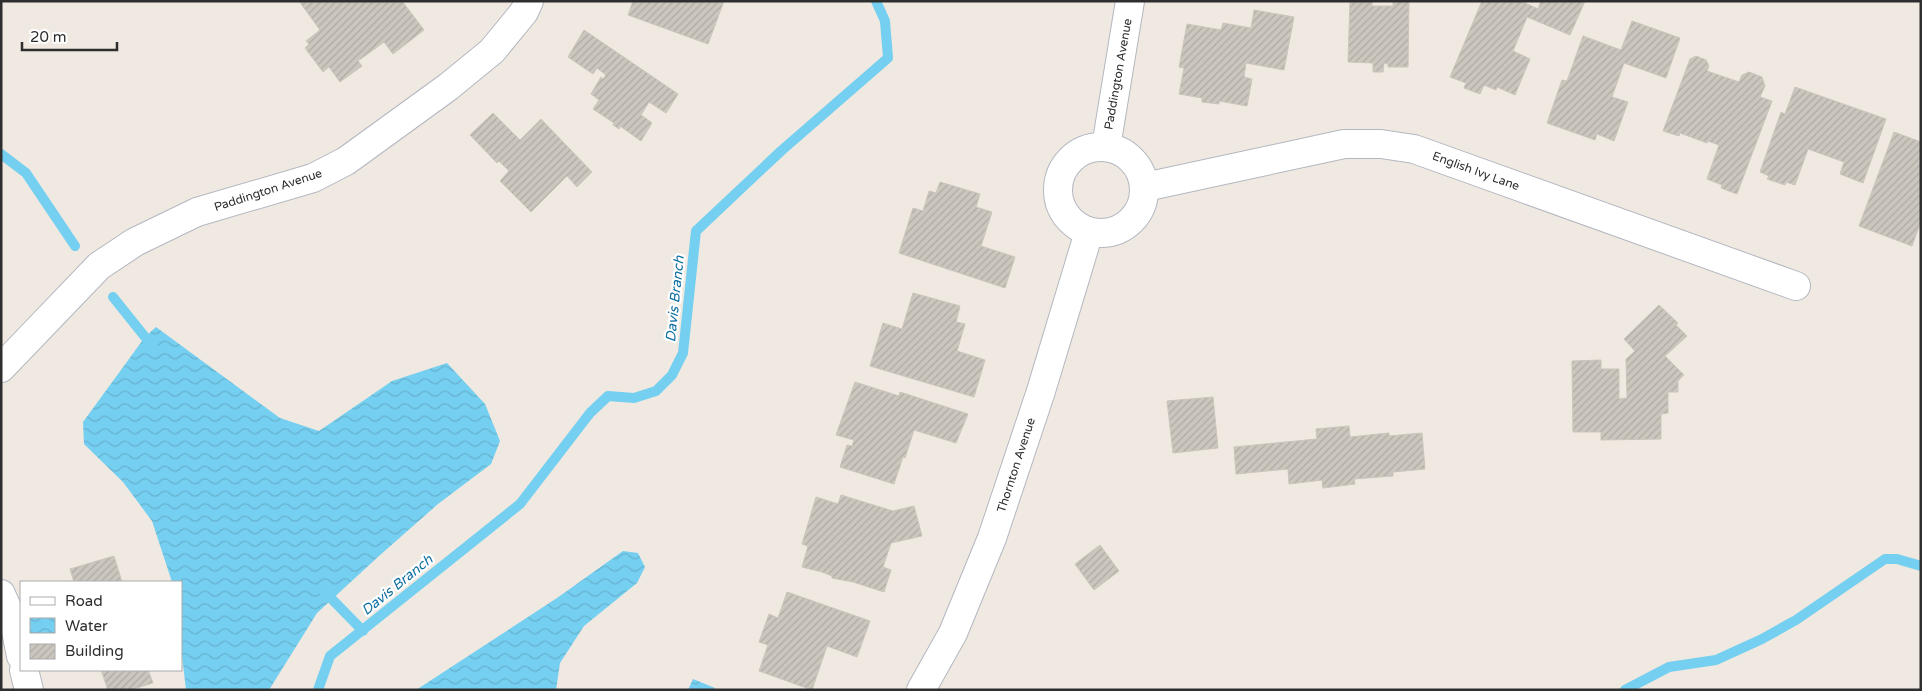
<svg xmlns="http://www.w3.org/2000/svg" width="1922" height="691" font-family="'Varela Round',sans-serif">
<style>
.water{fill:url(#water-waves)}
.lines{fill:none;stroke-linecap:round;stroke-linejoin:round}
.stream{stroke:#75cff0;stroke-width:10}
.building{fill:url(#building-hatch);stroke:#cbc5ba}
.minor-casing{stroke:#b4b7c1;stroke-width:30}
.minor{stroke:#fff;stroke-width:28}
.labels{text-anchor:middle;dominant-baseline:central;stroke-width:4.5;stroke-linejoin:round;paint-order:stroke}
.street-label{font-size:12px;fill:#2e2e2e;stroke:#fff}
.water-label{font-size:14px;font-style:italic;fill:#0d6fa3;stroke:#fff}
</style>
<defs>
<pattern id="water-waves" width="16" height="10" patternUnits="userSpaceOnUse" patternTransform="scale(1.25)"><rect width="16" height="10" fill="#75cff0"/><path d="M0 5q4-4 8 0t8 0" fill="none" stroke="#66b2ce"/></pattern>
<pattern id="building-hatch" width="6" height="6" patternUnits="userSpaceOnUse" patternTransform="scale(1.25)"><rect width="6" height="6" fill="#cbc7bf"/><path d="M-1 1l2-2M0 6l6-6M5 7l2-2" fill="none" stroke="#afaba4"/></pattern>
</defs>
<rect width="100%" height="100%" fill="#efe9e1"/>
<path class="water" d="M156 327 280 418 319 431 392 381 447 363 485 404 500 441 491 464 438 504 379 556 317 613 269 690H186L181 647V582H172L152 521 123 482 84 444 83 422 145 337Z
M623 551 638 553 645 567 637 583 584 626 560 663 556 690H416L557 598Z
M693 679 715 688 714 690H688Z"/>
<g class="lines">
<path class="stream" d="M1 154 26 173 75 246
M113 297 153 347
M323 590 363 631
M318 690 330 656 520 504 590 413 608 396 634 398 656 391 672 375 683 353 696 231 781 151 888 58 885 21 876 1
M1625 690 1669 667 1716 660 1762 639 1796 620 1885 559H1897L1921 566"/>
</g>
<path class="building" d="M299 1H402L424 30 393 54 384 42 358 61 362 66 340 82 329 67 323 72 305 48 309 44 306 41 320 30Z
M633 1H724L708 44 628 15Z
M1350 1H1372V6H1393V1H1409L1408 67H1388V64L1384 63 1383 72H1373V63L1348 62Z
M1482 1H1521L1538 9 1541 1H1585L1570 35 1527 17 1513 51 1530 59 1515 95 1497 87 1496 90 1484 85 1480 94 1464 88 1466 83 1450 77Z
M1254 10 1294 17 1284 70 1246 63 1244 77 1252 79 1247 106 1219 101V104L1202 102V98L1179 94 1184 68 1179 67 1187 24 1221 30 1223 23 1251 28Z
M1632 21 1680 38 1666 78 1624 63 1612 97 1628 102 1614 141 1597 134 1595 140 1547 123 1562 80 1567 81 1583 36 1621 50Z
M584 30 678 94 666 113 649 102 641 115 652 123 641 141 620 126 619 129 613 125 614 123 593 109 599 100 591 94 601 77 603 79 606 75 597 68 593 74 568 57Z
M1696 56 1706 60 1709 66 1707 71 1739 82 1742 75 1749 72 1762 77 1765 86 1760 97 1772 101 1737 194 1721 188 1722 185 1707 179 1719 145 1708 141 1707 143 1680 133 1679 136 1663 131 1690 59Z
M1795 87 1886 119 1863 183 1840 174 1844 162 1808 149 1795 185 1786 182 1785 185 1767 179 1769 176 1760 172 1781 112 1785 114Z
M493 113 520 140 541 119 592 172 577 187 567 176 531 212 500 181 509 171 499 161 497 163 470 135Z
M1894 132 1921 142V221L1912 246 1859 226Z
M940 182 980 194 976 207 992 212 981 246 1015 257 1005 288 899 253 913 208 923 211 929 191 936 193Z
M913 293 960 306 956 322 965 324 957 351 985 360 974 397 870 366 883 323 902 329Z
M1659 305 1678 323 1676 325 1687 336 1665 356 1684 375 1678 381V392H1668V413L1661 414V439L1601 440V432H1573L1572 361 1601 360V369H1619V399L1627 398 1626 359 1635 351 1624 339Z
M855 382 899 396 900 392 968 414 956 443 914 430 905 458 903 457 894 484 840 467 847 445 852 446 854 440 836 435Z
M1213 397 1218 448 1173 453 1167 401Z
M1349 426 1350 437 1389 433V436L1422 433 1425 469 1393 472V476L1354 479 1355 484 1323 488 1322 480 1289 484 1288 469 1236 474 1234 447 1317 439 1316 429Z
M841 495 893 511 914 506 922 536 891 543 883 567 891 570 884 592 853 582 832 578V576L822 572 802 567 808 546 802 544 816 497 838 504Z
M1100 545 1119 571 1094 590 1075 564Z
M114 556 122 582H74L70 569Z
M787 592 870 621 857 657 827 646 812 690 759 671 768 645 759 642 769 614 778 618Z
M101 670H148L153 683 130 690H108Z"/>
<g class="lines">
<g class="minor-casing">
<path id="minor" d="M1058 190a43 43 0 1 1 86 0a43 43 0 1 1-86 0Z
M1106 147 1130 1
M1145 187 1344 144H1381L1414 149 1796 286
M1 368 99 266 135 242 197 212 313 178 346 161 448 87 492 51 524 12 529 1
M1 594 15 626 21 656
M24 670 29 690
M921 690 953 633 992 538 1041 391 1089 232"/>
</g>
<use href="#minor" class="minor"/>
</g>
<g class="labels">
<g class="street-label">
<text transform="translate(1118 74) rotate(-80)">Paddington Avenue</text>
<text transform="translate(1476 171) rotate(20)">English Ivy Lane</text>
<text transform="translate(268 190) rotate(-18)">Paddington Avenue</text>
<text transform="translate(1016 465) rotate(-72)">Thornton Avenue</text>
</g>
<g class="water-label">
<text transform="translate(675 299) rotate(-84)">Davis Branch</text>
<text transform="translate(397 585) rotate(-39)">Davis Branch</text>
</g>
</g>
<rect width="1922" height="691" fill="none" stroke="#2e2e2e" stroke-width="5"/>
<rect x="20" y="581" width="162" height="90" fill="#ffffff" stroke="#ababab"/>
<rect x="30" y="597" width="25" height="8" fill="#ffffff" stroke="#ababab"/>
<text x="65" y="606" font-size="15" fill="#2e2e2e">Road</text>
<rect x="30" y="618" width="25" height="15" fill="url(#water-waves)" stroke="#ababab"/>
<text x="65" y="631" font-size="15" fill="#2e2e2e">Water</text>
<rect x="30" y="644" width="25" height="15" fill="url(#building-hatch)" stroke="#ababab"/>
<text x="65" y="656" font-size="15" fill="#2e2e2e">Building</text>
<path d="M22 42v8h95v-8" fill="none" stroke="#2e2e2e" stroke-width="2.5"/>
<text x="30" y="42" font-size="15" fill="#2e2e2e" stroke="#ffffff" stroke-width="4" paint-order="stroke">20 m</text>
</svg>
